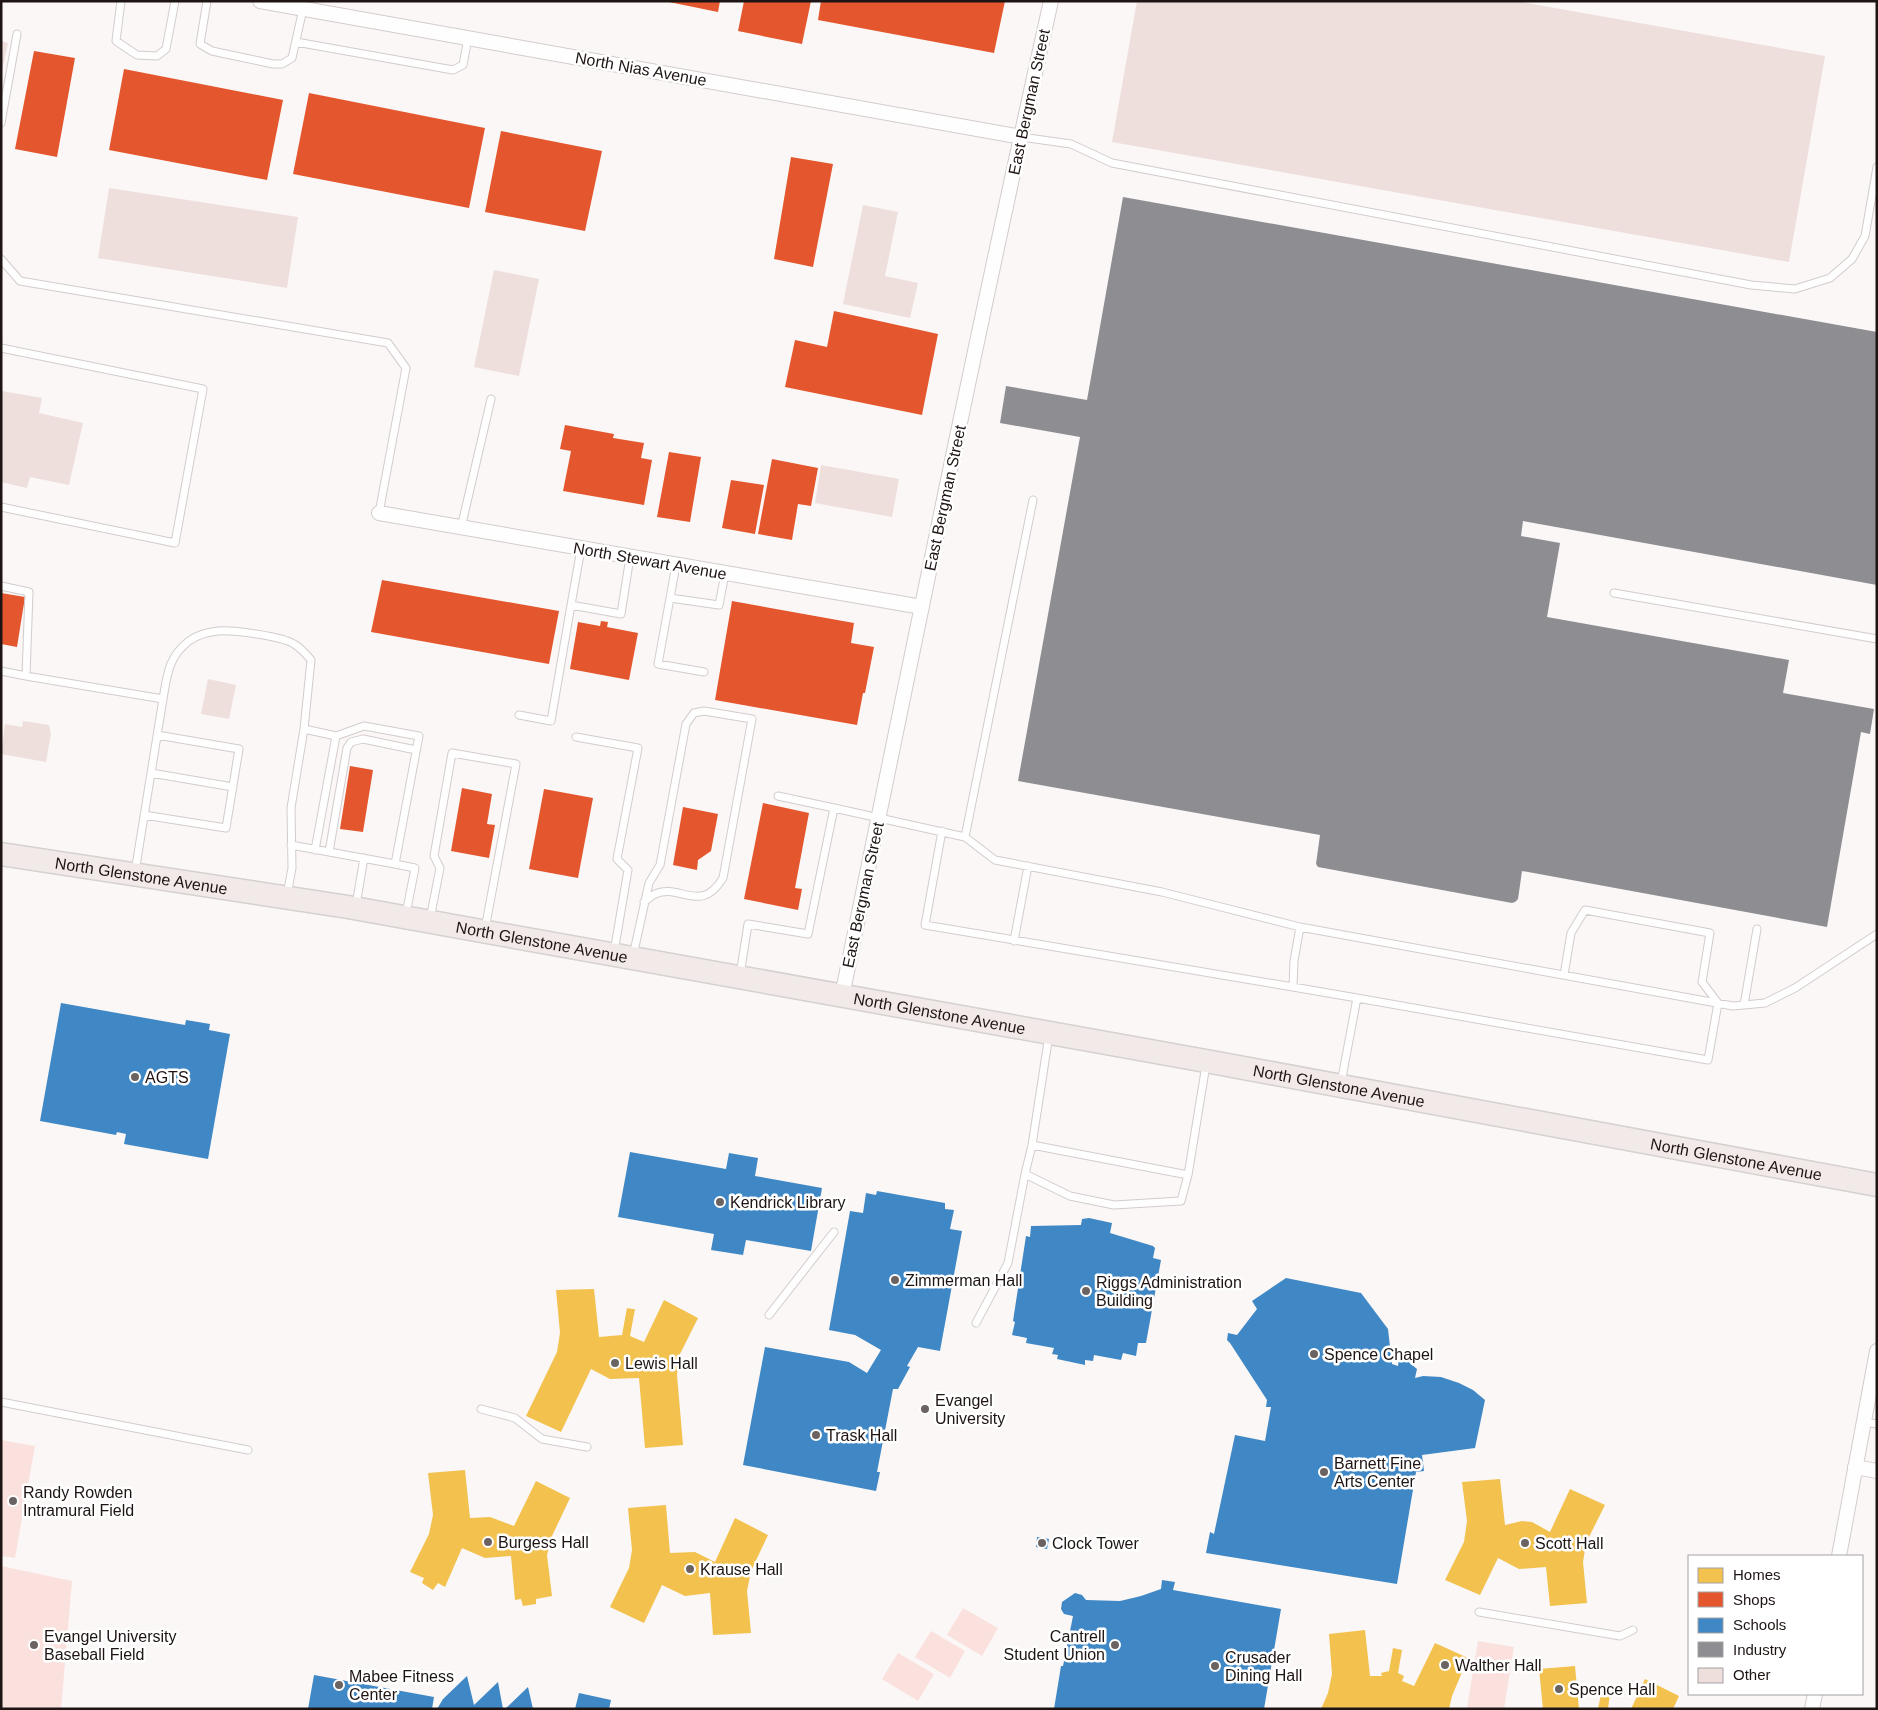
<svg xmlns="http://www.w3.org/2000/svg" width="1878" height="1710" font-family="Arial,sans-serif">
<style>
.green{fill:#fae1dd}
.homes{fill:#f2c14e}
.shops{fill:#e4572e}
.schools{fill:#3f88c5}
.industry{fill:#8d8d92}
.building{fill:#eedfdd}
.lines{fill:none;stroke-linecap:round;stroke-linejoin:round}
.lane-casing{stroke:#d3cccb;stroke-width:9}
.street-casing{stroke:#d3cccb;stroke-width:16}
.primary-casing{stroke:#d5d1d1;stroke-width:25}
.lane{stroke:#fefefe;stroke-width:7}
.street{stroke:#fefefe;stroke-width:14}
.primary{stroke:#f2eae9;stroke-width:22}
.poi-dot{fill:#6b6362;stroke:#fff;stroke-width:2}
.labels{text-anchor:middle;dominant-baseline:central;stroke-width:5;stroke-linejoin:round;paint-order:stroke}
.street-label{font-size:16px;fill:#1e1413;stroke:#fff}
.poi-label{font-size:16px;fill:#1e1413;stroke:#fff;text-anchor:start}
</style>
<rect width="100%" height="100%" fill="#fbf7f6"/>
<path class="green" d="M1 1440 35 1446 15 1558 1 1556Z
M1 1566 72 1581 61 1709H1Z
M963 1608 998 1628 982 1656 947 1635Z
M931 1631 965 1651 950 1678 915 1657Z
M1478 1641 1514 1647 1504 1709 1467 1708Z
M898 1653 934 1674 918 1701 882 1679Z"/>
<path class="homes" d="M594 1289 599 1337 622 1335 627 1308 632 1309H635L630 1336 644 1342 664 1300 698 1318 679 1356 677 1375 683 1445 645 1448 639 1378 610 1379 591 1369 561 1432 526 1416 557 1352 560 1333 556 1290Z
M465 1470 470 1518 490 1517 514 1526 536 1481 570 1498 552 1536 547 1555 552 1596 536 1599V1604L523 1606 521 1599 515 1600 511 1556 485 1558 462 1548 445 1587 438 1583 433 1590 422 1583 424 1578 410 1572 429 1534 433 1515 428 1473Z
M1500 1479 1505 1525 1522 1521 1532 1522 1550 1532 1570 1489 1605 1505 1586 1543 1583 1562 1587 1603 1550 1606 1546 1567 1519 1569 1498 1558 1480 1595 1445 1580 1464 1542 1467 1521 1462 1482Z
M666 1505 670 1553 695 1552 715 1562 735 1518 768 1535 751 1571 747 1591 751 1633 713 1635 710 1593 685 1596 662 1585 644 1623 610 1607 629 1568 632 1550 628 1508Z
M1365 1630 1370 1676H1382L1381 1673 1389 1671 1393 1648 1402 1650 1398 1673 1404 1676 1402 1681 1414 1686 1435 1643 1468 1658 1452 1696 1449 1709H1321L1328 1693 1332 1674 1329 1634Z
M1575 1666 1579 1709H1543L1539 1669Z
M1645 1679 1679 1696 1673 1709H1631Z
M1603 1684 1611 1686 1608 1709H1598Z"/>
<path class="shops" d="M664 1H720L718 12Z
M744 1H811L802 44 738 31Z
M821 1H1005L994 53 818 20Z
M34 51 75 58 57 157 15 149Z
M124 69 283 100 267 180 109 150Z
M309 93 485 128 469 208 293 174Z
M501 131 602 151 585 231 485 212Z
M791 157 833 164 813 267 774 259Z
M834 311 938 334 922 415 785 387 795 340 827 347Z
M565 425 614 434 613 438 644 443 641 458 652 460 644 505 563 491 571 451 560 449Z
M669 452 701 457 690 522 657 517Z
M772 459 818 468 811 506 798 504 792 540 758 534Z
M731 480 764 485 755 534 722 528Z
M382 580 559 611 549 664 371 632Z
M1 593 25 597 17 647 1 644Z
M732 601 854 623 851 643 874 647 865 693H863L857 725 715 700Z
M601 621 608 622 607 627 638 633 629 680 570 669 578 622 600 626Z
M350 766 373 770 363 832 340 829Z
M462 788 492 794 487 824 495 825 489 858 451 851Z
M544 789 593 798 578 878 529 869Z
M763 803 809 813 795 888 802 889 798 910 744 899Z
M683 807 718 814 711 851 698 860 697 870 673 865Z"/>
<path class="schools" d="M61 1003 185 1025 186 1020 210 1024 209 1030 230 1034 208 1159 124 1144 126 1134 117 1132 116 1135 40 1121Z
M630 1152 726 1169 729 1153 758 1158 755 1176 822 1188 811 1251 746 1240 743 1255 711 1250 714 1234 618 1217Z
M877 1191 945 1203V1209L954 1210 950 1229 962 1231 940 1351 918 1347 907 1366 910 1367 898 1389H893L877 1472H880L876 1491 743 1465 765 1347 849 1362 867 1373 881 1350 855 1335 829 1330 850 1211 863 1213 866 1193 876 1195Z
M1089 1218 1112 1223 1110 1233 1153 1246 1155 1248 1153 1258 1161 1260 1146 1343H1138L1136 1356 1123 1353 1121 1360 1094 1355 1093 1361 1085 1360V1365L1057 1359 1058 1355 1052 1354 1054 1348 1026 1343 1027 1338 1012 1335 1015 1322 1013 1321 1026 1236 1030 1237 1031 1226 1081 1225 1082 1219Z
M1286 1278 1361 1293 1388 1329 1392 1364 1398 1366 1399 1359 1406 1360 1417 1369 1415 1378 1423 1376 1441 1377 1459 1383 1473 1390 1485 1400 1475 1448 1422 1455 1424 1471 1416 1472 1397 1584 1206 1553 1210 1532 1214 1534 1235 1435 1265 1441 1271 1407H1266L1267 1400 1230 1343 1227 1340 1228 1333 1237 1335 1257 1309 1252 1301Z
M1037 1537 1049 1539 1047 1549 1036 1547Z
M1162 1580 1175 1582 1173 1590 1281 1609 1264 1709H1054L1061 1666H1063L1073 1616 1064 1614 1061 1609 1062 1602 1075 1593 1082 1595 1086 1600 1120 1601 1141 1596 1161 1589Z
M314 1675 434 1697 432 1709H308Z
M467 1676 474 1705 498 1682 503 1709H437L443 1699Z
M528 1687 533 1709H505Z
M579 1693 611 1700 609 1709H575Z"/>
<path class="industry" d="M1123 197 1877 332V585L1523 521 1521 536 1560 543 1547 617 1789 660 1783 693 1874 709 1870 734 1861 732 1827 927 1522 871 1518 899 1515 902 1512 903 1318 867 1316 864 1320 835 1018 781 1080 437 1000 423 1006 386 1087 400Z"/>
<path class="building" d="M1137 1H1516L1825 56 1789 262 1112 142Z
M1 41 8 43 2 72H1Z
M109 188 298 217 287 288 98 258Z
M863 205 898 212 885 276 918 283 910 318 843 304Z
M494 270 539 279 519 376 474 367Z
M2 391 42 398 39 413 83 423 69 485 30 477 27 488 1 482Z
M821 465 899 479 892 517 815 503Z
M208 679 236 685 229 719 201 714Z
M23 721 49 725 51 734 46 762 1 754 5 724 22 727Z"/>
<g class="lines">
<g class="lane-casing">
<path id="lane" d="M121 1 116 41 137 55 157 56 166 49 175 1
M207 1 200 44 212 51 273 64H282L292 58 303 9
M296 42 453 70 463 65 468 38
M1 123 17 34
M1021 137 1071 144 1112 163 1751 285 1795 289 1830 278 1852 259 1865 236 1877 167
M1 259 20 281 388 343 406 368 379 513
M1 348 203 389 175 543 1 507
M461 528 491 399
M581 549 571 605 621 614 630 557
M676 565 658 664 704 672
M1 586 29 592 26 676 163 699 135 872
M1614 593 1877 639
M670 598 719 605 725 574
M1 671 26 676
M163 699C167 676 168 657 189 641 197 635 208 632 218 631 234 630 281 636 294 644 301 648 306 654 311 660L304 729 291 808 292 868 287 895
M519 715 551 721 571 605
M304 729 336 736
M576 737 638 748 617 859 628 870 614 952
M151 773 233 787
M834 808 965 837 995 860 1162 892 1300 927 1733 1006 1765 1003 1795 988 1877 934
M144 815 226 828 239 749 157 735
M942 831 925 925 1293 987
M965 837 1033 500
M291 845 395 864 419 736 364 726 336 736 315 850
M329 852 347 748 351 742 363 739 416 750
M395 864 415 868 406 914
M356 905 364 858
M430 919 440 868 434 856 452 753 516 764 485 929
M1300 927 1294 961 1293 987 1357 998 1341 1083
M1014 941 1028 866
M633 956 649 883 660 865 686 724 694 713 704 711 752 719 723 878C700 916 679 881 653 895 650 897 647 900 644 902
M740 975 748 924 808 934 834 808 778 796
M1357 998 1708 1060 1718 1003 1702 982 1710 933 1585 910 1571 933 1564 975
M1744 1005 1757 929
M1049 1035 1032 1145 1025 1174 1070 1196 1114 1205 1181 1201 1188 1175 1206 1065
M1032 1145 1188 1175
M769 1315 834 1232
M976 1323 1008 1263 1025 1174
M1 1402 248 1450
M481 1409 515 1418 542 1439 587 1447
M1864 1422 1877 1424
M1479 1612 1620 1636 1633 1630"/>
</g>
<g class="street-casing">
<path id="street" d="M260 1 1021 137
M379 513 922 607
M842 996C910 664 977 332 1051 1
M1855 1467 1877 1471
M1839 1556 1877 1351
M1812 1709 1815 1694"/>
</g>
<g class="primary-casing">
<g id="primary">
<path id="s1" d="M1 854 348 907 1206 1061 1877 1185"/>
</g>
</g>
<use href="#lane" class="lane"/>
<use href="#street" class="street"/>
<use href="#primary" class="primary"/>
</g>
<g class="poi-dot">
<circle cx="135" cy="1077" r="5"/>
<circle cx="720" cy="1202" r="5"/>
<circle cx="895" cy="1280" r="5"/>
<circle cx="1086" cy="1291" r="5"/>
<circle cx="1314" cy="1354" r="5"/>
<circle cx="615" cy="1363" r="5"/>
<circle cx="925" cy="1409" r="5"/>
<circle cx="816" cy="1435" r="5"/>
<circle cx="1324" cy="1472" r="5"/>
<circle cx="13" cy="1501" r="5"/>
<circle cx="488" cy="1542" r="5"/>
<circle cx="1042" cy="1543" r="5"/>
<circle cx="1525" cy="1543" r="5"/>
<circle cx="690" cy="1569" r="5"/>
<circle cx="34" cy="1645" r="5"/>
<circle cx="1115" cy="1645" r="5"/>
<circle cx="1445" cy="1665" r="5"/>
<circle cx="1215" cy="1666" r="5"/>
<circle cx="339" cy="1685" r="5"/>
<circle cx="1559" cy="1689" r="5"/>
</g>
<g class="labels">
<g class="street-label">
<text transform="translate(641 69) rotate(10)">North Nias Avenue</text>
<text transform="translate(1029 102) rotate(-78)">East Bergman Street</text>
<text transform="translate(945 498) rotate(-78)">East Bergman Street</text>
<text transform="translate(650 561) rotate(10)">North Stewart Avenue</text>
<text stroke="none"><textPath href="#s1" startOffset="142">North Glenstone Avenue</textPath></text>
<text transform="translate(863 895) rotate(-78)">East Bergman Street</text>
<text stroke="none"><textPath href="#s1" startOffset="548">North Glenstone Avenue</textPath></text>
<text stroke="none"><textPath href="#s1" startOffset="952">North Glenstone Avenue</textPath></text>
<text stroke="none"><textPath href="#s1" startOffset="1358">North Glenstone Avenue</textPath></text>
<text stroke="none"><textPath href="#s1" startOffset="1762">North Glenstone Avenue</textPath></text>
</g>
<g class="poi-label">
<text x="145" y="1077">AGTS</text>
<text x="730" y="1202">Kendrick Library</text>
<text x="905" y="1280">Zimmerman Hall</text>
<text x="1096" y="1282">Riggs Administration<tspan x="1096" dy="18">Building</tspan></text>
<text x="1324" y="1354">Spence Chapel</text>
<text x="625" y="1363">Lewis Hall</text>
<text x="935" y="1400">Evangel<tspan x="935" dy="18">University</tspan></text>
<text x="826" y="1435">Trask Hall</text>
<text x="1334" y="1463">Barnett Fine<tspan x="1334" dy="18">Arts Center</tspan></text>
<text x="23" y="1492">Randy Rowden<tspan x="23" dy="18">Intramural Field</tspan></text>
<text x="498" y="1542">Burgess Hall</text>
<text x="1052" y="1543">Clock Tower</text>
<text x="1535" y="1543">Scott Hall</text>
<text x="700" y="1569">Krause Hall</text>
<text x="44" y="1636">Evangel University<tspan x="44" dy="18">Baseball Field</tspan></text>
<text x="1105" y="1636" text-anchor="end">Cantrell<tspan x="1105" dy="18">Student Union</tspan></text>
<text x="1225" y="1657">Crusader<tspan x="1225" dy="18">Dining Hall</tspan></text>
<text x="1455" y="1665">Walther Hall</text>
<text x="349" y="1676">Mabee Fitness<tspan x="349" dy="18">Center</tspan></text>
<text x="1569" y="1689">Spence Hall</text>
</g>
</g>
<rect width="1878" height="1710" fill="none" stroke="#1e1413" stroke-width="5"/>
<rect x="1688" y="1555" width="175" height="140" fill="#ffffff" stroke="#a5a1a1"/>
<rect x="1698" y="1568" width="25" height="15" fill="#f2c14e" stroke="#a5a1a1"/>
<text x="1733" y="1580" font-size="15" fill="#1e1413">Homes</text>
<rect x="1698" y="1592" width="25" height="15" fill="#e4572e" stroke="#a5a1a1"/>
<text x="1733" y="1605" font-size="15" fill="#1e1413">Shops</text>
<rect x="1698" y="1618" width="25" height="15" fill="#3f88c5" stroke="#a5a1a1"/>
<text x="1733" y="1630" font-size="15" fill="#1e1413">Schools</text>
<rect x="1698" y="1642" width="25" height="15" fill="#8d8d92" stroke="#a5a1a1"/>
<text x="1733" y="1655" font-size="15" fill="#1e1413">Industry</text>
<rect x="1698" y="1668" width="25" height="15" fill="#eedfdd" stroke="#a5a1a1"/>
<text x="1733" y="1680" font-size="15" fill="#1e1413">Other</text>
</svg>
